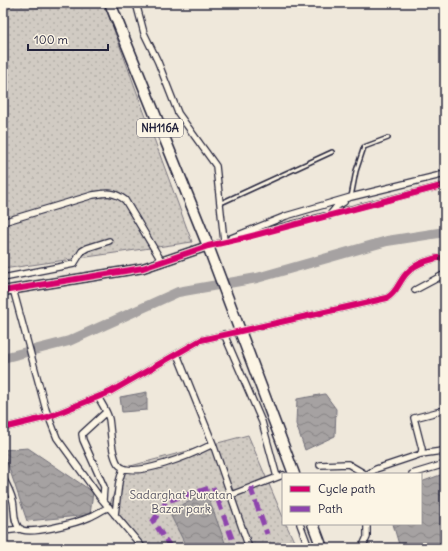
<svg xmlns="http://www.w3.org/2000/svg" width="448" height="551" font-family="Delius,sans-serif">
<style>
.park{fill:url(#park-dots);stroke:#7a767f}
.water{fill:url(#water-waves);stroke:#716f79}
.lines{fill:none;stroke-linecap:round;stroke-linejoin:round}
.river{stroke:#a6a2a2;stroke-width:10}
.lane-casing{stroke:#22223b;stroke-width:6}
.street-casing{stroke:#22223b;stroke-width:8}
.secondary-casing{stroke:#22223b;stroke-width:11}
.highway-casing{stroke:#22223b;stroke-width:13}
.lane{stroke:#fcf5e5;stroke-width:3}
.street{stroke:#fcf5e5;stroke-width:5.5}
.secondary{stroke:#fcf5e5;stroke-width:8}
.highway{stroke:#fcf5e5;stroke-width:10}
.quiet{stroke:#8e44ad;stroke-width:5;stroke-dasharray:10 5;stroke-linecap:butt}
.cycleway-casing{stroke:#fcf5e5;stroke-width:8}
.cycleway{stroke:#d6006c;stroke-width:6}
.labels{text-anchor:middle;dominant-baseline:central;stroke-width:3;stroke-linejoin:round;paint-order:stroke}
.shield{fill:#fcf5e5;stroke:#63616e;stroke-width:1}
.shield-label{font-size:11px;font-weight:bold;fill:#22223b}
.park-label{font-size:12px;fill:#575564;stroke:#fcf5e5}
</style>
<defs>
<pattern id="park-dots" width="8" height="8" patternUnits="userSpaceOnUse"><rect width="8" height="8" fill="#d1cbc3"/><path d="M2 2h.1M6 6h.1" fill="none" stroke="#b3aea8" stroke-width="1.8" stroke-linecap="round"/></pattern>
<pattern id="water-waves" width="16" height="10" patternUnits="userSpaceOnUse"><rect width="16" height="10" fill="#a6a2a2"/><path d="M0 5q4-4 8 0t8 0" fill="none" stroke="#878485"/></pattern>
</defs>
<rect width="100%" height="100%" fill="#efe8db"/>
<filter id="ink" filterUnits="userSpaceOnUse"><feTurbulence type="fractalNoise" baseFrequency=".025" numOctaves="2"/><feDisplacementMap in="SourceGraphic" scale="8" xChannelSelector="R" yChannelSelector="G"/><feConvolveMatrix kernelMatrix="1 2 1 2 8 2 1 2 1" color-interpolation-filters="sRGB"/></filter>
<g filter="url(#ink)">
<path class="park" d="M3 3H104L192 242 3 269Z
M248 435 283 517V524H286L297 548H144L109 507 123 468Z"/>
<path class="water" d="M147 392V410L122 412 120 397Z
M325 394 336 409 335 436 305 450 296 424 297 399Z
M28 448 93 492 90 515 27 521 3 450Z
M443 474 445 476V548H400L393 524H421V482Z
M207 494 227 548H187L170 514 177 507Z"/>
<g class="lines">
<path class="river" d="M3 358 69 341 178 292 257 278 387 241 445 232"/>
<g class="lane-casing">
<path id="lane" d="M351 197 356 171 364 147 388 138
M221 203 332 152"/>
</g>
<g class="street-casing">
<path id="street" d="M136 3 144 33 158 62 178 113 216 166 224 241
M329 216 337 206 344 202
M3 222 93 195C107 193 113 191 125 200L162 262
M231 238 286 216 351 197 445 174
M208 246 445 185
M3 278 74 264 82 251 87 248 109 241
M13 289 46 410 57 438 99 496 143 548
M415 290 445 274
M224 334 262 422 277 477
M177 354 213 444 249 548
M98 397C102 404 107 411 109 419 111 431 111 454 118 464 131 482 197 452 213 444
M3 428 48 417 110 392 201 340 387 298C398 292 399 280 408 272 416 263 433 258 445 257
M421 454 442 451 445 460
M320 465 348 464 365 474
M368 474 376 469 421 454 422 449 414 418 445 410
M412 474 445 464
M3 478C7 485 11 493 13 501 15 509 13 521 19 528 26 537 79 522 90 517 96 514 103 510 109 507
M231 495 283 475
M103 500 104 487 83 440 82 434 106 412
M115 515 119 482 123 468
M300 524 309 548
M3 531 21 529
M362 548 367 537V524"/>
</g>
<g class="secondary-casing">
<path id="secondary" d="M3 291 143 268 208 246"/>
</g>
<g class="highway-casing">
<path id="highway" d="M110 3 208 246 294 474
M313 524 322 548"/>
</g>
<use href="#lane" class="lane"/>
<use href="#street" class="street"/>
<use href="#secondary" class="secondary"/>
<use href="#highway" class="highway"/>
<path class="quiet" d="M252 487V492L267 534
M171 548 153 521 167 501 213 487 234 544 232 548"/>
<g class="cycleway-casing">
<path id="cycleway" d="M3 291 143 268 208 246 244 238 445 185
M3 428 48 417 110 392 201 340 387 298C398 292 399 280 408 272 416 263 433 258 445 257"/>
</g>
<use href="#cycleway" class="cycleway"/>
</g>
</g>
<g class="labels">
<rect class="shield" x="137" y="119" width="46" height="18" rx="3"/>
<g class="shield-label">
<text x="160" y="128">NH116A</text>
</g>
<g class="park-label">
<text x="181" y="494">Sadarghat Puratan<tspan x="181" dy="14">Bazar park</tspan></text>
</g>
</g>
<rect width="448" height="551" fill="none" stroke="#fcf5e5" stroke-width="16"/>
<rect x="8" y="8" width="432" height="535" fill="none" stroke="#22223b" stroke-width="1.5" filter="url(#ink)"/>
<rect x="282" y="473" width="140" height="52" fill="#fcf5e5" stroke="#a5a1a1"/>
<rect x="290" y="486" width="20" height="6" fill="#d6006c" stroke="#a5a1a1"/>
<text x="318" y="493" font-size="12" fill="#22223b">Cycle path</text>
<rect x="290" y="506" width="20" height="6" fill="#8e44ad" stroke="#a5a1a1"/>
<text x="318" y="513" font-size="12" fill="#22223b">Path</text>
<path d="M28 44v6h80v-6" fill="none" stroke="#22223b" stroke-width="2"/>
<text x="34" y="44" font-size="12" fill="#22223b" stroke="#fcf5e5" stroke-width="3" paint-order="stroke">100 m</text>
</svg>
